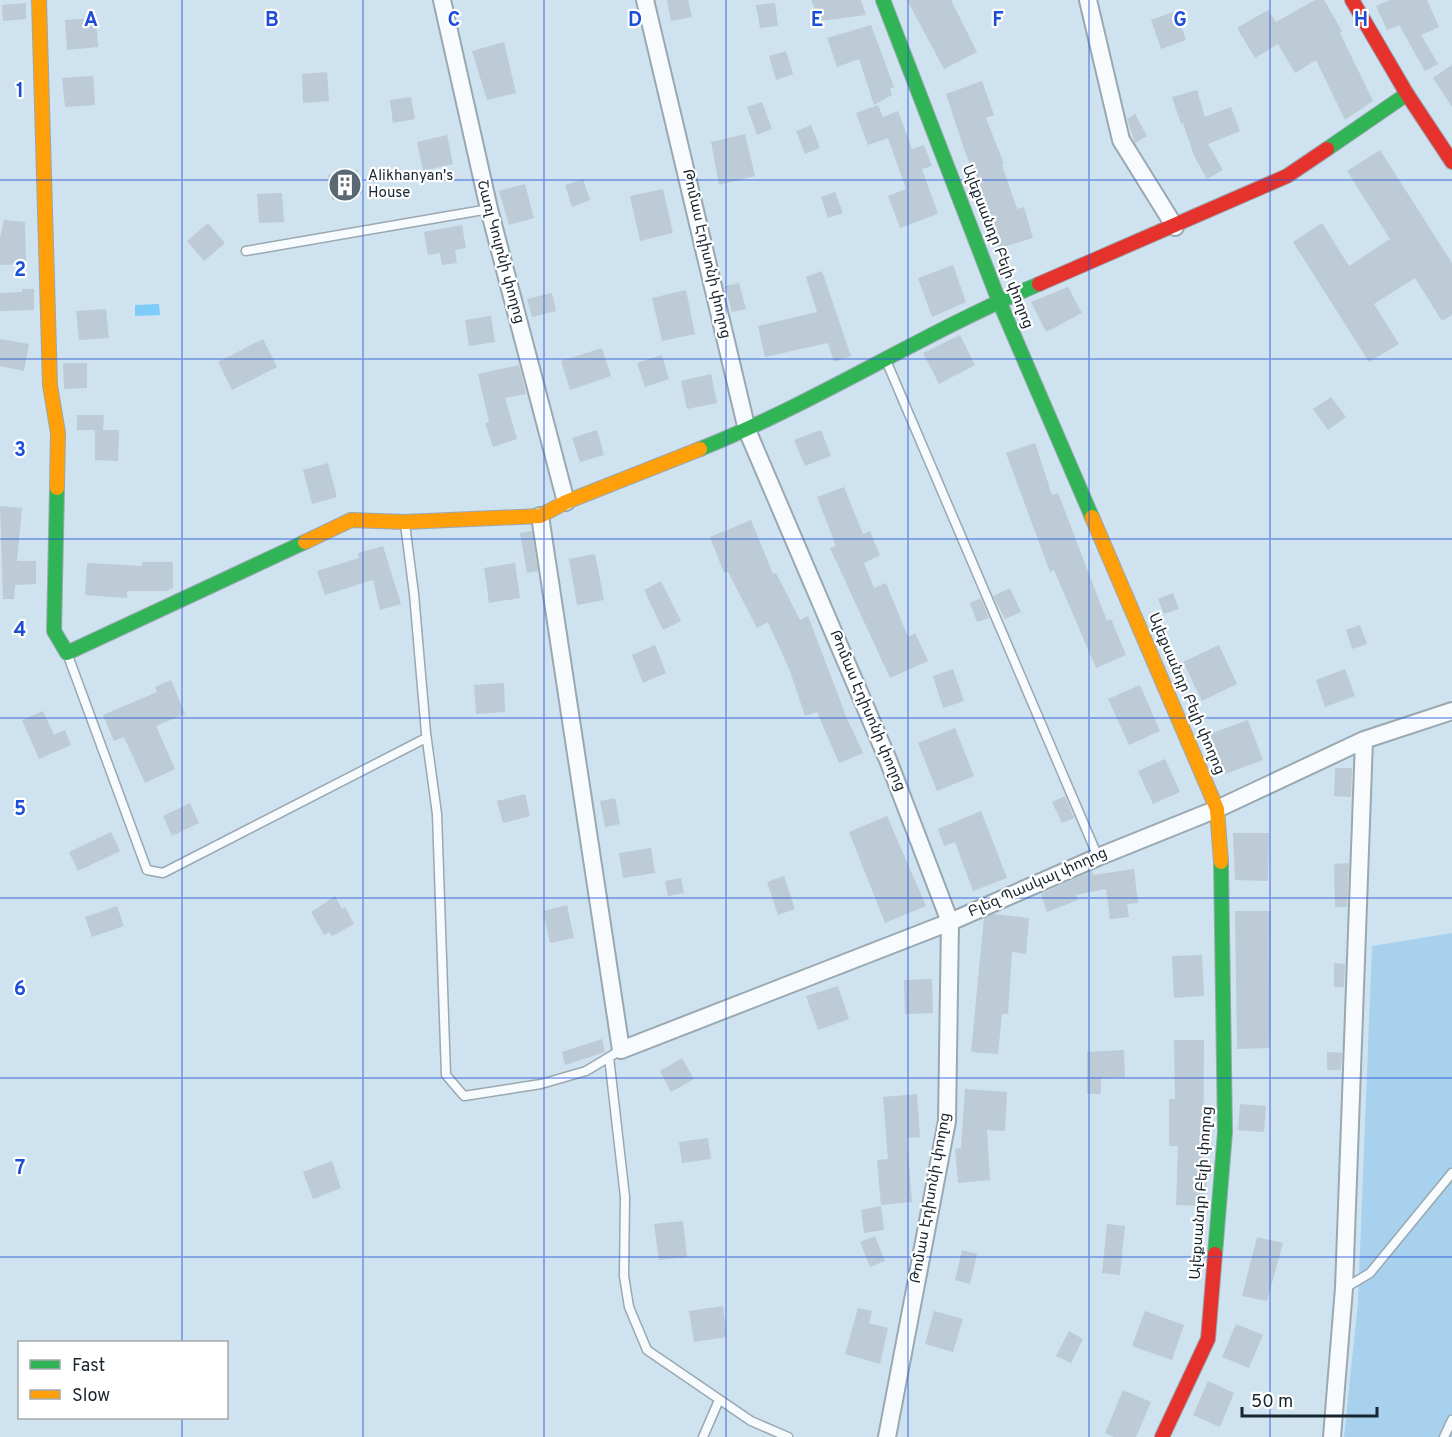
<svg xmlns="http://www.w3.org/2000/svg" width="1452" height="1437" font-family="Overpass,'Noto Sans Armenian',sans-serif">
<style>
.green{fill:#a7d1ec}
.water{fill:#7dccfa}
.building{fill:#bccbd5}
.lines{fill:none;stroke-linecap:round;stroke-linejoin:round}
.lane-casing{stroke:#99a8b1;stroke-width:11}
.street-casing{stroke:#99a8b1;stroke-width:20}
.fast-casing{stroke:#99a8b1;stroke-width:16}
.slow-casing{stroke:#99a8b1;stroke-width:16}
.jam-casing{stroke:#99a8b1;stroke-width:16}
.lane{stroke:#f8fbfd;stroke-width:8}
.street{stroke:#f8fbfd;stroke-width:16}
.fast{stroke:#30b455;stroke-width:14}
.slow{stroke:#ff9f0a;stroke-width:14}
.jam{stroke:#e5322d;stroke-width:14}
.grid{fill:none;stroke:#1d4ed8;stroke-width:1.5;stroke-opacity:0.55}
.labels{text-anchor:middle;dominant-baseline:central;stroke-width:4.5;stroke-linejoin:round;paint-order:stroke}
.poi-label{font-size:15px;fill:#19262f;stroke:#fff;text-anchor:start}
.street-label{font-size:15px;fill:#19262f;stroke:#fff}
.grid-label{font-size:20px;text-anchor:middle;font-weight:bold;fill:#1d4ed8;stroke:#fff;stroke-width:4.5;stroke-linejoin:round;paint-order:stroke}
</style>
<rect width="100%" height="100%" fill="#cfe2ef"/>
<path class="green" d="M1452 933V1437H1344L1358 1302 1372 946Z"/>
<path class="water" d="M159 304 160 315 135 316V305Z"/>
<path class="building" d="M667 0H688L692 17 671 21Z
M811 0H861L866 15 820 21Z
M907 0H951L977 52 944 69Z
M1315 0H1324L1342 31 1340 33 1373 101 1345 120 1316 60 1295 73 1278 44 1255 58 1237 28 1268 10 1276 22Z
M1390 0H1427L1439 27 1421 35 1438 64 1425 71 1399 25 1387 30 1376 6Z
M26 3V19L3 21 2 5Z
M775 3 778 26 760 28 756 5Z
M1176 11 1186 40 1161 49 1151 20Z
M96 18 98 47 67 50 65 20Z
M871 25 894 87 890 89 892 95 874 105 859 59 837 67 827 38Z
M504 42 516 93 487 100 472 51Z
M786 51 793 74 776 80 769 56Z
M1452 65V107L1433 78Z
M327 72 329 101 303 103 302 74Z
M93 76 95 105 65 107 62 78Z
M982 81 994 115 986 118 1004 164 1002 165 1017 209 1024 207 1033 238 999 248 988 208 965 152 946 94Z
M1197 90 1205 117 1231 107 1240 131 1208 144 1223 170 1207 179 1194 156 1183 123 1181 124 1172 97Z
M411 97 415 119 393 123 390 100Z
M762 102 772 129 757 135 747 107Z
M878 105 883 117 898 111 912 149 924 145 932 166 922 169 938 214 900 228 888 196 906 189 888 138 868 145 856 113Z
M1135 114 1147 136 1135 143 1127 119Z
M811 125 820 148 805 154 796 131Z
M745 134 755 176 719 185 711 142Z
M447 135 453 164 423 171 417 142Z
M1380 150 1452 263V315L1442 321 1415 278 1374 304 1399 344 1369 362 1293 242 1322 223 1349 266 1390 239 1347 171Z
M357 170 362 194 332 200 328 175Z
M583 179 590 200 572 207 565 185Z
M525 184 534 218 509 225 499 191Z
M663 189 673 233 640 241 630 196Z
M835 192 843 213 828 218 821 197Z
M282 193 284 222 259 223 257 194Z
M4 220 25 222 26 264 0 265V238Z
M208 223 225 243 204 261 187 241Z
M462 225 466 248 455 250 457 263 442 265 440 253 428 255 424 232Z
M953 265 966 302 932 317 918 278Z
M822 271 851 356 834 362 828 343 765 357 758 326 817 312 806 277Z
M739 283 746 309 732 312 725 286Z
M1068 287 1082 313 1046 332 1031 302Z
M22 289H34V310L0 311V293L22 292Z
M686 290 695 334 662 341 652 298Z
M552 293 556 311 532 317 527 299Z
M106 309 109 338 79 340 76 311Z
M491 316 495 342 469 346 465 320Z
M960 335 975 365 939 384 923 353Z
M0 339 29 344 24 371 0 366Z
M263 339 277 367 232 390 218 362Z
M602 348 611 376 570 390 561 361Z
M662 355 669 379 645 387 637 363Z
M63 363H87V388L64 389Z
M519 365 526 394 505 398 517 439 493 447 485 423 489 422 478 374Z
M711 374 717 403 687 409 681 381Z
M1331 397 1346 417 1328 430 1313 409Z
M77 415H104L103 430H119L118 461 95 460V430H98H77Z
M597 430 604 455 580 462 572 438Z
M821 430 831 456 805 466 794 440Z
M1035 443 1052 495 1058 493 1107 621 1111 619 1126 655 1096 668 1054 570 1050 572 1006 453Z
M328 463 337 497 312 504 303 470Z
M844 487 863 534 870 531 880 555 864 563 874 588 886 583 908 637 915 633 928 661 890 678 830 548 836 546 817 497Z
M0 506 22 508 17 561H36V584L15 585 14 599H3Z
M751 520 773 574 776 573 800 620 808 616 846 716 863 753 839 763 817 712 805 716 790 671 768 622 757 628 728 572 724 573 710 537Z
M532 531 538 571 527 573 520 533Z
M383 546 401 604 380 610 373 580 325 595 317 571 359 558 358 553Z
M595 554 604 600 577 605 569 559Z
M142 562H173V588L167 591H127V598L85 595 87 563 142 566Z
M515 563 520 598 489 603 484 568Z
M661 581 681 621 663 630 644 590Z
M1010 588 1021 612 1005 619 993 596Z
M1173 593 1179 609 1164 614 1158 599Z
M981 598 989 618 977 622 970 603Z
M1360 625 1367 644 1352 649 1346 630Z
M655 645 666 673 643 683 632 655Z
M1219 645 1237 684 1202 701 1183 662Z
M953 669 964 701 943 708 933 676Z
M1345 669 1355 696 1325 707 1316 680Z
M171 680 185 714 156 726 175 769 145 783 124 737 114 741 103 715 157 692 155 687Z
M504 683 505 712 476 714 474 685Z
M1140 685 1160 731 1129 745 1108 699Z
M43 711 54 735 65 730 71 745 39 759 22 720Z
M1248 720 1263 760 1225 774 1210 734Z
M955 728 974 776 937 791 918 743Z
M1165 759 1180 792 1153 804 1138 771Z
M1335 768H1352L1351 797 1334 796Z
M525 794 530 816 503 823 497 801Z
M1065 796 1074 818 1062 823 1052 802Z
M615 798 620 824 605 827 600 801Z
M190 803 199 823 172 836 163 816Z
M981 811 1007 878 973 891 955 842 944 846 938 829Z
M887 816 926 906 885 923 849 832Z
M111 832 120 851 78 871 69 852Z
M1233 833H1269L1268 881 1235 880Z
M651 848 655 873 623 878 619 853Z
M1349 863 1347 907H1335L1334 864Z
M1134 869 1138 903 1127 904 1129 917 1110 919 1106 889 1076 895 1078 900 1047 912 1041 894 1092 871 1093 875Z
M784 876 795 909 778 915 767 882Z
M681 878 684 893 668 896 665 881Z
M335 896 342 909 345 907 354 924 332 936 329 932 324 935 311 912Z
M567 905 574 938 550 943 543 911Z
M117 906 124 926 92 937 85 917Z
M1235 911H1271L1270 1048 1237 1049Z
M993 914 1029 918 1026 954 1012 952 1008 1014H1002L998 1054 971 1052 984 918Z
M1202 955 1204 996 1174 998 1172 956Z
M1334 963 1345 964 1344 987H1334Z
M932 979 933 1013 905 1014 904 980Z
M838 986 849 1019 818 1030 806 996Z
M602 1039 605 1052 565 1065 562 1052Z
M1174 1040H1204L1203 1164H1208L1205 1206 1176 1205 1178 1146H1169V1099H1175Z
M1124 1050 1125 1077 1101 1078V1094H1087V1052Z
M1327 1052 1342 1053 1341 1070H1327Z
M682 1058 694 1079 671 1092 660 1071Z
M965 1089 1007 1092 1005 1131 987 1130 990 1180 958 1183 955 1149 961 1148Z
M917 1094 920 1137 907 1138 912 1202 881 1205 877 1160 888 1159 883 1097Z
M1240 1104 1266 1106 1264 1132 1238 1130Z
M708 1138 711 1159 682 1163 679 1142Z
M332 1161 341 1188 313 1199 303 1172Z
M881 1206 884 1230 864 1233 861 1210Z
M683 1221 687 1257 659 1260 654 1224Z
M1107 1224 1125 1226 1120 1275 1102 1273Z
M875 1236 885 1261 870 1267 860 1242Z
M1257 1237 1283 1243 1267 1301 1242 1296Z
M962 1250 977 1254 970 1284 955 1280Z
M723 1306 727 1337 694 1342 689 1311Z
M858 1308 872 1311 869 1323 888 1328 880 1364 845 1354Z
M934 1311 963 1319 953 1352 925 1344Z
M1145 1311 1184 1325 1172 1360 1132 1346Z
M1236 1324 1263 1335 1249 1368 1222 1357Z
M1069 1331 1083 1339 1071 1363 1056 1356Z
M1208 1381 1234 1393 1220 1427 1193 1415Z
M1123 1390 1151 1402 1136 1437H1114L1105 1433Z"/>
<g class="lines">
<g class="lane-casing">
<path id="lane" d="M246 251 489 209
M885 358 1098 857
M405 524 414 594 426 733 437 814 446 1075 464 1096 541 1084 586 1071 621 1050
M67 653 147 870 163 873 426 738
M609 1057 625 1197 624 1276 629 1307 647 1350 751 1421 788 1437
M1345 1288 1370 1273 1452 1173
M703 1437 719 1400
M1444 1437 1452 1420"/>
</g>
<g class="street-casing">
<path id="street" d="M442 0 489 209 566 502
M645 0 747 430 888 760 950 922 947 1121 887 1437
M1088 0 1121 140 1175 227
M540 516 621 1050 950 922 1098 857 1217 809 1364 740 1452 711
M1332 1437 1344 1288 1364 740"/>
</g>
<g class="fast-casing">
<path id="fast" d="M883 0 999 301 1092 517
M1327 149 1407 94
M700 449C817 402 923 333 1039 284
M57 488 54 631 67 653 305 542
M1215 1254 1225 1132 1221 862"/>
</g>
<g class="slow-casing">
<path id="slow" d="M39 0 50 385 58 433 57 488
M1092 517 1217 809 1221 862
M305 542 351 520 405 522 540 516 566 502 700 449"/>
</g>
<g class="jam-casing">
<path id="jam" d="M1352 0 1407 94 1452 162
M1039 284 1287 176 1327 149
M1162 1437 1208 1339 1215 1254"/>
</g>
<use href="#lane" class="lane"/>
<use href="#street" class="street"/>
<use href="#fast" class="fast"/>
<use href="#slow" class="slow"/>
<use href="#jam" class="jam"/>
</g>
<path class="grid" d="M182 0V1342M363 0V1437M544 0V1437M726 0V1437M908 0V1437M1089 0V1437M1270 0V1437M0 180H1452M0 359H1452M0 539H1452M0 718H1452M0 898H1452M0 1078H1452M0 1257H1452M182 1418V1437"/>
<defs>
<g id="building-disc" transform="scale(1.725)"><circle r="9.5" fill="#596872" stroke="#fff"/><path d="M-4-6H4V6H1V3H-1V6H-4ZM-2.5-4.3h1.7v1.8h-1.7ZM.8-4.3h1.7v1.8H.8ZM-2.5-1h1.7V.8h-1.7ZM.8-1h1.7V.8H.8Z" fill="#fff"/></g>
</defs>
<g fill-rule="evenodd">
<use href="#building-disc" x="345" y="185"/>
</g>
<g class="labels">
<g class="poi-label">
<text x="368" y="176">Alikhanyan's<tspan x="368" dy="17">House</tspan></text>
</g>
<g class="street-label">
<text transform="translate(997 247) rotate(69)">Ալեքսանդր Բելի փողոց</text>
<text transform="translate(500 252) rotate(75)">Շառլ Կուլոնի փողոց</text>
<text transform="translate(706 254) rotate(77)">Թոմաս Էդիսոնի փողոց</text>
<text transform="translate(1186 694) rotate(67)">Ալեքսանդր Բելի փողոց</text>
<text transform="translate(867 711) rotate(67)">Թոմաս Էդիսոնի փողոց</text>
<text transform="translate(1038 883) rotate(-24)">Բլեզ Պասկալ փողոց</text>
<text transform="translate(1202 1193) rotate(-86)">Ալեքսանդր Բելի փողոց</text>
<text transform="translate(931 1198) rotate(-80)">Թոմաս Էդիսոնի փողոց</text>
</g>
</g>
<g class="grid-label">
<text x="91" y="26">A</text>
<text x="272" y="26">B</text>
<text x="454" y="26">C</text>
<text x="635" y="26">D</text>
<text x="817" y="26">E</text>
<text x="998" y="26">F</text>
<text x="1180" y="26">G</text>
<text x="1361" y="26">H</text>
<text x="20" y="97">1</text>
<text x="20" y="276">2</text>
<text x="20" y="456">3</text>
<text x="20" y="636">4</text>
<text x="20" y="815">5</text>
<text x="20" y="995">6</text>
<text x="20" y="1174">7</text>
</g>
<rect x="18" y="1341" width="210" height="78" fill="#ffffff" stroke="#a3a8ac" stroke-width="1.5"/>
<rect x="30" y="1360" width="30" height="9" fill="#30b455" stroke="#a3a8ac" stroke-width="1.5"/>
<text x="72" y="1371" font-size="18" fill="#19262f">Fast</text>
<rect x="30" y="1390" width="30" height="9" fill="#ff9f0a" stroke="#a3a8ac" stroke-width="1.5"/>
<text x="72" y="1401" font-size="18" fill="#19262f">Slow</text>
<path d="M1242 1407v9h135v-9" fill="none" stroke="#19262f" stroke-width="3"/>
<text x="1251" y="1407" font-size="18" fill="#19262f" stroke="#ffffff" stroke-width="4.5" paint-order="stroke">50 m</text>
</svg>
